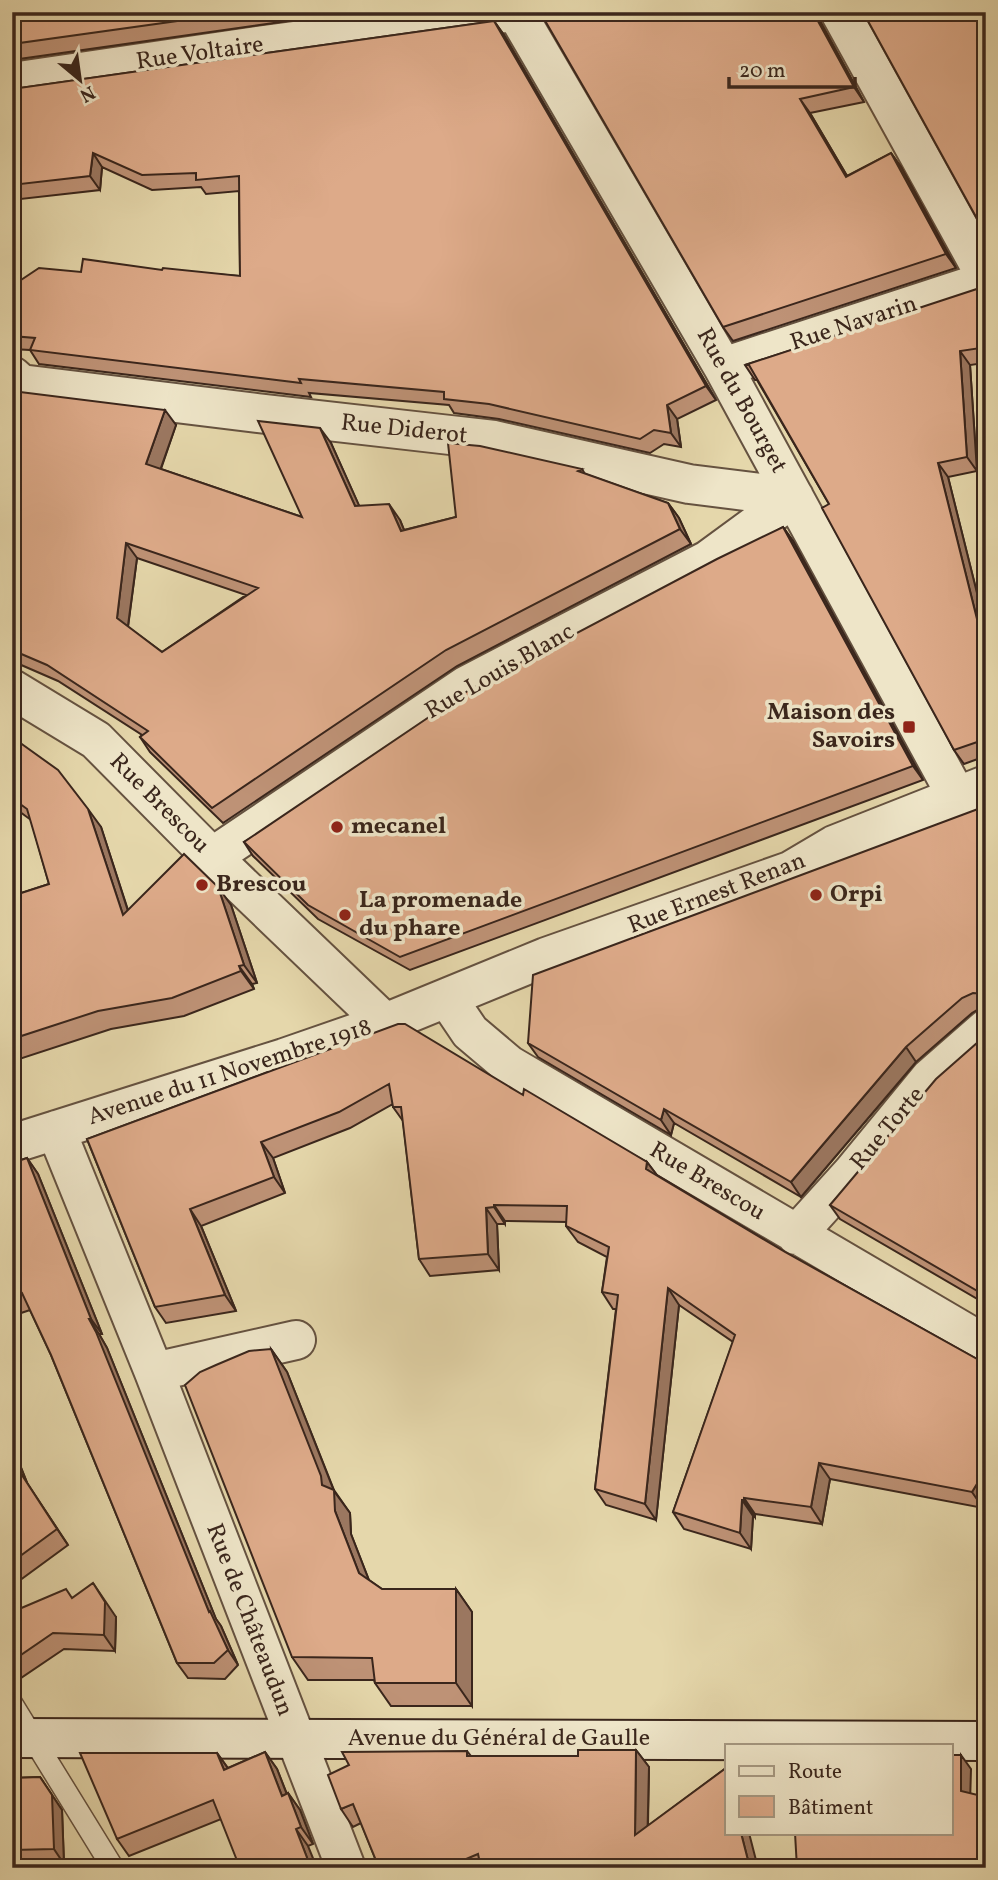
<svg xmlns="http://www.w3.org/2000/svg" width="998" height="1880" font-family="Vollkorn,serif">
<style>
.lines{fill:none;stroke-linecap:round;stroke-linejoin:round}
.lane-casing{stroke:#655240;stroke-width:24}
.street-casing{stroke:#655240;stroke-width:42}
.secondary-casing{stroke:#3a261c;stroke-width:42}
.lane{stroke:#eee5c8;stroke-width:21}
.street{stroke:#eee5c8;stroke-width:38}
.secondary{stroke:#eee5c8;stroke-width:38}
.wall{fill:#be9276;stroke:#3a261c;stroke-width:2;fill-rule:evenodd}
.shaded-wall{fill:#9b7760;stroke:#3a261c;stroke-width:2}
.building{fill:#ddaa89;stroke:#3a261c;stroke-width:2;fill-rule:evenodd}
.poi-dot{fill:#8f2418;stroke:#eee5c8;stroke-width:2.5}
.labels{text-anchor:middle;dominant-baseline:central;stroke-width:7;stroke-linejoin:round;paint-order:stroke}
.street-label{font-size:24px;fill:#3a261c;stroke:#eee5c8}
.poi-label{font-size:24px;font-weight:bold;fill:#3a261c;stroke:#eee5c8;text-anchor:start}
</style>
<rect width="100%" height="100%" fill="#e5d7ab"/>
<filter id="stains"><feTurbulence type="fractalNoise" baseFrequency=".00286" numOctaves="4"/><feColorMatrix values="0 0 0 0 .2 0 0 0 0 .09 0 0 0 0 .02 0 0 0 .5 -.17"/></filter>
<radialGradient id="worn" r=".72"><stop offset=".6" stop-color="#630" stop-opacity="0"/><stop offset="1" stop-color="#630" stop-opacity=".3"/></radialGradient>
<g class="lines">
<g class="lane-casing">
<path id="lane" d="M12 1704 113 1868"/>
</g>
<g class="street-casing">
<path id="street" d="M516 12 723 367 956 795
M840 12 986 277
M12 82 264 45 512 12
M723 367 986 281
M12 376 21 384 257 413 494 440 689 484 794 497
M12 689 96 740 212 857 385 1023
M212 857 467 685 708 560 794 497
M447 998 470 1032 509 1065 986 1345
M56 1130 154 1372 346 1868
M12 1144 284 1058 385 1023 546 957 790 871 834 845 986 785
M796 1235 852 1173 930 1078 986 1029
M154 1372 296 1340"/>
</g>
<g class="secondary-casing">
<path id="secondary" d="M12 1738 986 1741"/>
</g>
<use href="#lane" class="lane"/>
<use href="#street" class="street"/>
<use href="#secondary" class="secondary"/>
</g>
<path class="wall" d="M12 12H352L12 60Z
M818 12 821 23 864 102 810 113 847 176 891 153 901 167 956 268 733 341 723 327Z
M494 21 504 35 716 400 677 419 681 447 664 444 650 453 499 419 454 413 449 405 309 393 311 397 39 364 30 350 12 349V286L81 272 162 270 240 276 239 191 206 194 201 187 152 190 102 167 100 190 12 200V89Z
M983 288 984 363 970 365 977 471 948 477 986 629V756L964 764 954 750 829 504 757 380H755L745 365Z
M12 391 176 425 161 469 302 517 331 443 359 506 400 520 404 530 456 517 582 469 585 474 668 503 679 518 691 544 457 666 223 823 150 752 140 737 142 735 58 681 12 661ZM137 558 246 595 162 652 128 627Z
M783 527 793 541 923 780 410 970 318 919 253 856 244 842Z
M12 737 101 827 128 910 231 905 257 983 252 984 254 989 184 1016 111 1029 19 1059 20 1061 12 1064V896L49 884 31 820 12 806Z
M986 806V1008L982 1007 972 1013 916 1062 801 1197 674 1123 671 1135 538 1057 528 1043Z
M986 1035V1304L840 1219 830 1205Z
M332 1048 523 1095 647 1162 657 1175 785 1252 986 1364V1504L983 1508 830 1479 822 1524 755 1514V1517L753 1516 751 1549 684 1529 673 1512 733 1342 679 1305 656 1520 606 1505 595 1489 616 1309H613L602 1292 607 1257 578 1242 566 1226 567 1222 505 1221V1224H497L499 1270 430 1276 419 1259 403 1121 393 1107V1104L350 1128 273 1158 285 1193 201 1226 236 1311 166 1323 155 1307 87 1139Z
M27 1158 38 1174 102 1334H99L107 1348 216 1619 221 1626 238 1665 225 1679 188 1678 177 1663 51 1355 30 1310 12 1316V1163Z
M271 1349 287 1372 334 1490 350 1513 351 1534 369 1580 382 1589H456L472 1612V1706H391L375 1683 374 1680H308L292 1657Z
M12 1445 28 1485 68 1545 12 1586Z
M72 1598 116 1617 115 1651 64 1649 12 1684V1612Z
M636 1750 649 1767 648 1826 726 1768 727 1769V1833L758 1868H379L361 1823 353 1827 341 1809 467 1751 471 1756H578Z
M265 1752 277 1769 287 1794 288 1793 300 1810 313 1844 308 1846 221 1819 129 1856 117 1839 217 1753 228 1768Z
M40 1777 62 1810 64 1864 12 1865V1778Z"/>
<path class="shaded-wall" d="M813 12H818L821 23 864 102 854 87Z
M494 21 504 35 716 400 706 386Z
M800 99 810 113 856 191 846 177Z
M93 153 102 167 100 190 90 176Z
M891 153 901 167 956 268 946 254Z
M960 351 970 365 977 471 967 457Z
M667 405 677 419 681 447 671 433Z
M165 410 176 425 157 479 146 464Z
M320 428 331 443 366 521 355 506Z
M938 463 948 477 986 629V655Z
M668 503 679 518 691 544 680 529Z
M389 504 400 520 411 547 401 531Z
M783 527 793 541 923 780 913 766Z
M126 543 137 558 127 633 117 618Z
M88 809 101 827 135 933 123 915Z
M218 887 231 905 257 983 244 965Z
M239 966 252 984 254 989 241 971Z
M906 1047 916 1062 801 1197 791 1182Z
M664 1109 674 1123 671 1135 661 1120Z
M261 1142 273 1158 285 1193 274 1177Z
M27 1158 38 1174 102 1334 91 1319Z
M647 1162 659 1178 646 1169Z
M494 1205 505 1221V1224L494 1207Z
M486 1208 497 1224 499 1270 488 1254Z
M190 1209 201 1226 236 1311 225 1295Z
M668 1288 679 1305 656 1520 645 1504Z
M89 1319 99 1334 107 1348 216 1619 221 1626 238 1665 228 1650 209 1612Z
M271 1349 287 1372 334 1491 350 1513 351 1534 375 1596 359 1573 335 1511 322 1485Z
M12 1445 28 1485 68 1545 18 1469 12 1456Z
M819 1463 830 1479 822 1524 811 1507Z
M986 1469V1504L983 1508 972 1492Z
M744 1498 755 1514V1517L744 1500Z
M742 1500 753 1516 751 1549 740 1533Z
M93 1583 116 1617 115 1651 104 1635Z
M456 1589 472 1612V1706L456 1683Z
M636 1750 649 1767 647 1853 635 1835Z
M265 1752 277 1769 294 1813 282 1796Z
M217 1753 229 1770H224Z
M961 1755 971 1769 970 1804 961 1791Z
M40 1777 62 1810 64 1864 54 1849Z
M288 1793 300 1810 313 1844 301 1827Z
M296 1829 308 1846 317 1868H311Z
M741 1833H749L758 1868H750Z"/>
<path class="building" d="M12 12H242L12 44Z
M540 12H813L854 87 800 99 846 177 891 153 946 254 723 327Z
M863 12H986V235Z
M494 21 706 386 667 405 671 433 654 430 640 439 489 404 444 399V392L299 379 301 383 30 350 35 338 12 336V286L39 268 81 272 83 259 162 270 163 268 240 276 239 176 196 180V173L142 175 93 153 90 176 12 185V89Z
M986 286V368L980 348 960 351 967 457 938 463 986 655V739L954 750 822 508 829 504 749 365H745Z
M12 391 165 410 146 464 302 517 258 421 320 428 355 506 389 504 401 531 456 517 448 443 480 446 582 469 578 471 668 503 680 529 446 650 212 808 140 737 148 731 47 665 12 650ZM126 543 258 588 162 652 117 618Z
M783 527 913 766 400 957 308 905 244 842 469 690 717 559Z
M12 737 58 770 88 809 123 915 184 854 218 887 244 965 239 966 241 971 172 998 98 1011 12 1039V896L49 884 27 809 12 798Z
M986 806V996L984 994 973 993 962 998 906 1047 791 1182 664 1109 661 1120 528 1043 533 975Z
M398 1024H405L523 1095 524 1089 647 1162 646 1169 785 1252 986 1364V1469L972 1492 819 1463 811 1507 744 1498V1500H742L740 1533 673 1512 735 1335 668 1288 645 1504 595 1489 618 1295 602 1292 609 1247 566 1226 567 1206 494 1205V1207L486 1208 488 1254 419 1259 401 1107H393L389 1084 339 1112 261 1142 274 1177 190 1209 225 1295 155 1307 87 1139Z
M986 1035V1296L830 1205 936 1079Z
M27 1158 91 1319H89L96 1332 209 1612 210 1611 228 1650 214 1663H177L51 1355 22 1293 12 1297V1163Z
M271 1349 321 1476 322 1485 334 1490 335 1511 359 1573 382 1589H456V1683H375L372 1658 292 1657 185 1385 200 1372 216 1365 249 1351Z
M12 1456 18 1469 57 1529 12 1562Z
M93 1583 105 1602 104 1635 53 1633 12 1661V1612L66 1589 72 1598Z
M578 1750H636L635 1835 726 1768 727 1772V1833H741L750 1868H481L478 1854 445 1868H379L353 1804 341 1809 328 1775 349 1765 342 1752 467 1751V1756H578Z
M265 1752 282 1796 288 1793 301 1827 296 1829 311 1868H240L213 1800 117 1839 80 1753H217L224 1770Z
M951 1755H961V1791L986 1797V1868H797L795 1833H951Z
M40 1777 52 1795 54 1849 12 1850V1778Z"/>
<g class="poi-dot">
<rect x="902" y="720" width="14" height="14" rx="3.5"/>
<circle cx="337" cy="827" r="7"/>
<circle cx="202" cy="885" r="7"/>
<circle cx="816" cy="895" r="7"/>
<circle cx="345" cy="915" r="7"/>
</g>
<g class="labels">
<g class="street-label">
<text transform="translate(200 54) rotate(-8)">Rue Voltaire</text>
<text transform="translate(854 324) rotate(-18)">Rue Navarin</text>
<text transform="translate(741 401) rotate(61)">Rue du Bourget</text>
<text transform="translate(404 430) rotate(6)">Rue Diderot</text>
<text transform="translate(500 672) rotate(-30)">Rue Louis Blanc</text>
<text transform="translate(159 804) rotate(45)">Rue Brescou</text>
<text transform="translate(717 894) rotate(-21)">Rue Ernest Renan</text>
<text transform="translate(230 1073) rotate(-18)">Avenue du 11 Novembre 1918</text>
<text transform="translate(888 1129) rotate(-50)">Rue Torte</text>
<text transform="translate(707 1182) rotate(31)">Rue Brescou</text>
<text transform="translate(249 1620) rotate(69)">Rue de Châteaudun</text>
<text x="499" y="1739">Avenue du Général de Gaulle</text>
</g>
<g class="poi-label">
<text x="895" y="713" text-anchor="end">Maison des<tspan x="895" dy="28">Savoirs</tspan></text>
<text x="351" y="827">mecanel</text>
<text x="216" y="885">Brescou</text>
<text x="830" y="895">Orpi</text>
<text x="359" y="901">La promenade<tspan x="359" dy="28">du phare</tspan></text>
</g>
</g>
<rect width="998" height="1880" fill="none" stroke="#e5d7ab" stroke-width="42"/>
<rect x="14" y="14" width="970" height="1852" fill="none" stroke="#3a261c" stroke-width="3.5"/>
<rect x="21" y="21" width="956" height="1838" fill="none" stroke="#3a261c" stroke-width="2"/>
<rect x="725" y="1744" width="228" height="91" fill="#eee5c8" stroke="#a69983" stroke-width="2"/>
<rect x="739" y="1766" width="35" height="10" fill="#eee5c8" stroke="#a69983" stroke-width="2"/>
<text x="788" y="1778" font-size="21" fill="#3a261c">Route</text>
<rect x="739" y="1796" width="35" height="21" fill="#ddaa89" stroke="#a69983" stroke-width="2"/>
<text x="788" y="1814" font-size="21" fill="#3a261c">Bâtiment</text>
<g transform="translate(80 80) rotate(151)" stroke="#eee5c8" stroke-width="5" paint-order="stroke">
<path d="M0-5L12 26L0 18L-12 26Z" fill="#3a261c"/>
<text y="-10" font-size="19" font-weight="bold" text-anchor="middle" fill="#3a261c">N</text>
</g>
<path d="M729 77v10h126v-10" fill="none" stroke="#3a261c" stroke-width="3.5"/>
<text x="739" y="77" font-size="21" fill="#3a261c" stroke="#eee5c8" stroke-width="5" paint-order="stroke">20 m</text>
<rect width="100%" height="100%" filter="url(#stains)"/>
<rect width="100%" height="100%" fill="url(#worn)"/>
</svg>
